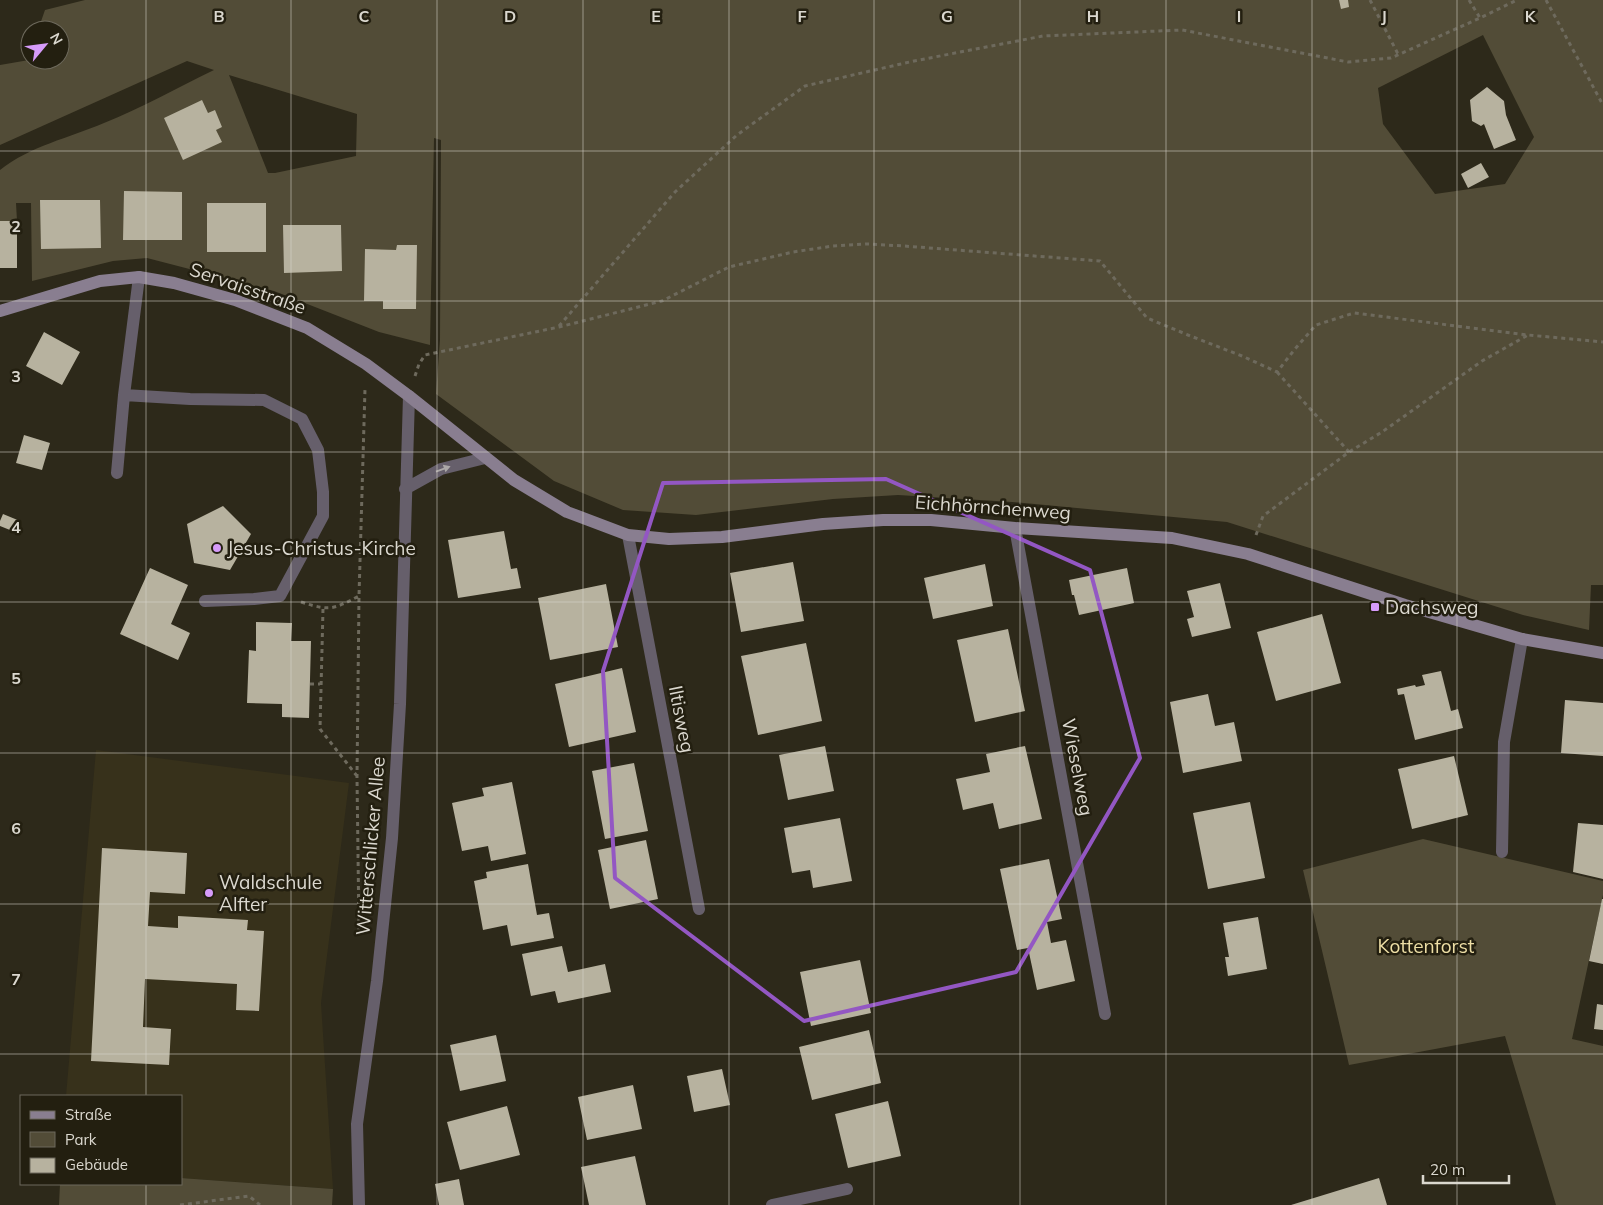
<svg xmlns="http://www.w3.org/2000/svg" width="1603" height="1205" font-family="Mulish,sans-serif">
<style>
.built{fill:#37311b}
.green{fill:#524c37;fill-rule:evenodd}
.building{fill:#b7b29f}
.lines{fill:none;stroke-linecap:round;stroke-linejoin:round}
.path{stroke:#6e6a5d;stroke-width:3;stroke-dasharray:4 4;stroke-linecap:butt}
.lane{stroke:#665f6b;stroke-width:12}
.street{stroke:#665f6b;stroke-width:12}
.secondary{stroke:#897e90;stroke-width:12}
.oneway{fill:#aca8a7}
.marked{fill:none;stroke:#9357c3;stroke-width:4;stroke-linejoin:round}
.grid{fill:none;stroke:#dbd8cf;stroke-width:1;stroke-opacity:0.55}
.poi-dot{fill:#d69bfa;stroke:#231f10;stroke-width:2}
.labels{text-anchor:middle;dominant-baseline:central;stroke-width:5;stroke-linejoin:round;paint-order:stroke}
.street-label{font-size:19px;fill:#dbd8cf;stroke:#231f10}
.poi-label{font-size:19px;fill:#dbd8cf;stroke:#231f10;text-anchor:start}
.park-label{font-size:19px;fill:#eddea5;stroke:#231f10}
.grid-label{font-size:16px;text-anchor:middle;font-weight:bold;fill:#dbd8cf;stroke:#231f10;stroke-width:5;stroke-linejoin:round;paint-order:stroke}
</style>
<rect width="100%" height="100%" fill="#2d291a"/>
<path class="built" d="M96 750 349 783 321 1003 333 1189 181 1178V1096H66Z"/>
<path class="green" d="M85 0H1603V585H1591L1589 630 1523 615 1227 522 1012 502 898 495 833 499 696 515 623 510 554 481 436 394 440 340 441 140 434 138 430 345 379 332 274 291 147 258 113 261 32 281 31 203H16L17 221H0V170C30 146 69 138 104 123 141 108 177 88 214 70L187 61 0 145V65L29 60 30 57V60H60V30H38L45 10ZM1483 35 1534 137 1505 184 1435 194 1383 124 1378 88ZM229 75 357 114 356 156 275 173H268Z
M1423 839 1603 881V895L1572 1039 1603 1046V1205H1556L1505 1036 1349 1065 1303 870Z
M181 1178 333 1189 332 1205H59L60 1184H181Z"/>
<path class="building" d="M1339 0H1348L1349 7 1341 9Z
M1487 87 1504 101 1506 115 1516 140 1494 149 1484 124 1481 126 1472 121 1470 100Z
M202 100 208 113 215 110 222 127 216 130 222 142 183 160 164 118Z
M1481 163 1489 177 1468 188 1461 174Z
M124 191 182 192V240H123Z
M40 200H100L101 248 41 249Z
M207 203H266V252H207Z
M0 221H17V268H0Z
M283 225H341L342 271 284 273Z
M397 245H417L416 309H383V301H364L365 249 396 250Z
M44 332 80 352 62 385 26 366Z
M24 435 50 443 42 470 16 463Z
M223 506 251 534 230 570 194 563 187 524Z
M3 514 20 521 15 532 0 526V521Z
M504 531 511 569 517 568 521 588 458 598 448 540Z
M793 562 804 621 741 632 730 573Z
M985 564 993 606 933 619 924 578Z
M150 568 188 585 171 624 190 633 178 660 120 634Z
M1127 568 1134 603 1079 615 1074 595H1072L1069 580Z
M1220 583 1231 628 1192 637 1187 619 1194 617 1187 591Z
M606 584 618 647 550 660 538 598Z
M1322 614 1341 683 1276 701 1257 632Z
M256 622 292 623 291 641H311L309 718 282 717V704L247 703 249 650 256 651Z
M1008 629 1025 711 975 722 957 640Z
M806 643 822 721 758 735 741 656Z
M622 668 636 732 569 747 555 684Z
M1441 671 1451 711 1458 709 1463 728 1415 740 1404 694 1398 695 1397 689 1415 685 1416 687 1425 685 1422 675Z
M1208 694 1215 726 1234 722 1242 761 1183 773 1170 702Z
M1565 700 1603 703V756L1561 753Z
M825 746 834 791 788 800 779 755Z
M1025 746 1042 819 999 829 993 803 963 810 956 779 990 772 986 754Z
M1454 756 1468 815 1412 829 1398 769Z
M634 763 648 831 605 839 592 771Z
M512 782 526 854 491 861 488 846 462 851 452 803 484 796 482 788Z
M1250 802 1265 878 1208 889 1193 813Z
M840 818 852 881 813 888 810 870 792 873 784 828Z
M1578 823 1603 825V879L1573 872Z
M646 840 658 899 610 909 598 850Z
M102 848 187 853 185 894 150 892 148 926 178 928V916L248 920 247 930 264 931 259 1011 236 1010 237 984 145 979 143 1027 171 1029 169 1065 91 1061Z
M1049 859 1062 919 1047 922 1051 943 1066 940 1075 981 1037 990 1028 948 1017 950 1000 869Z
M528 864 537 915 549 913 554 938 511 946 507 925 483 930 474 881 487 878 486 872Z
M1602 899H1603V964L1589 961Z
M1258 917 1267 969 1228 976 1225 957H1229L1223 923Z
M562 946 568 972 605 964 611 992 558 1003 555 991 531 996 522 954Z
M860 960 871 1013 811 1026 800 972Z
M1597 1004 1603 1005V1030L1594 1029Z
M869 1030 881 1083 812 1100 799 1047Z
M496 1035 506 1081 460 1091 450 1045Z
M722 1069 730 1105 694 1112 687 1076Z
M633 1085 642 1129 587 1140 578 1097Z
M888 1101 901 1156 848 1168 835 1114Z
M507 1106 520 1155 460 1170 447 1122Z
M635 1156 646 1205H589L581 1167Z
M1379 1178 1387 1205H1291Z
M459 1179 464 1205H439L435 1184Z"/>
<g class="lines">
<path class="path" d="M1370 0 1398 54
M1469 0 1480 18
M1546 0 1603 105
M559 326 675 192 737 135 805 86 914 61 1043 36 1182 30 1348 62 1391 58 1480 18 1517 0
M1277 372 1349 452
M415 376 419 364 425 355 559 327 662 301 729 267 793 252 833 246 867 244 904 246 1100 261 1147 318 1188 335 1242 356 1277 372 1295 349 1316 325 1354 313 1528 335 1603 342
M1256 535 1263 516 1349 452 1382 432 1482 361 1528 335
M301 602C330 611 332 610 359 596
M323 609 320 729 357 776
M310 684H320
M359 930 357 777 359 596 365 389
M180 1205 249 1196 260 1205"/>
<path class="lane" d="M124 395 190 399 264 400 302 419 318 450 323 492V516L280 596 254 599 205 601
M117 473 124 395 139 277"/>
<path class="street" d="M405 489 441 469 485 458
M1015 528 1105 1014
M628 535 699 909
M1502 852 1504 742 1522 639
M359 1205 357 1124 377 981 392 838 400 704 409 396
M772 1205 847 1189"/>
<path class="secondary" d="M0 311 100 281 139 277 174 283 235 300 307 328 366 364 409 396 514 480 567 512 628 535 669 539 722 537 823 524 883 520H931L1015 528 1172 538 1248 554 1405 605 1522 639 1603 653"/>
</g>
<defs><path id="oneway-solid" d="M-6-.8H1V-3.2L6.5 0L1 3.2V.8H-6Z" transform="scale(1.25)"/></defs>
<use class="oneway" href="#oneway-solid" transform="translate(443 469) rotate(-20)"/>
<path class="marked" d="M886 479 1090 570 1140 758 1016 972 804 1021 615 878 603 671 663 483Z"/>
<path class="grid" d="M146 0V1096M291 0V1205M437 0V1205M583 0V1205M729 0V1205M874 0V1205M1020 0V1205M1166 0V1205M1312 0V1205M1457 0V1205M0 151H1603M0 301H1603M0 452H1603M0 602H1603M0 753H1603M0 904H1603M0 1054H1603M146 1184V1205"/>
<g class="poi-dot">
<circle cx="217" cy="548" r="5"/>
<rect x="1370" y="602" width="10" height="10" rx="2.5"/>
<circle cx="209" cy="893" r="5"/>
</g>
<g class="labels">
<g class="street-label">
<text transform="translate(248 288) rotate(19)">Servaisstraße</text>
<text transform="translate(993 507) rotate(4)">Eichhörnchenweg</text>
<text transform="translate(682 719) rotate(79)">Iltisweg</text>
<text transform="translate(1078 767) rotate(79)">Wieselweg</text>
<text transform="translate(370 846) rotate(-85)">Witterschlicker Allee</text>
</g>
<g class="poi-label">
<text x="227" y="548">Jesus-Christus-Kirche</text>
<text x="1385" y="607">Dachsweg</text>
<text x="219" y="882">Waldschule<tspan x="219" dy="22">Alfter</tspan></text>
</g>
<g class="park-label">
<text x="1426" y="946">Kottenforst</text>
</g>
</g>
<g class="grid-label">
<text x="219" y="22">B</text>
<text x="364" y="22">C</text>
<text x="510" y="22">D</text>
<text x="656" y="22">E</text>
<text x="802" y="22">F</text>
<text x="947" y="22">G</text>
<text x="1093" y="22">H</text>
<text x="1239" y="22">I</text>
<text x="1384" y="22">J</text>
<text x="1530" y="22">K</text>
<text x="16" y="232">2</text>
<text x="16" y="382">3</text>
<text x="16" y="533">4</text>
<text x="16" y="684">5</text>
<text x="16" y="834">6</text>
<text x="16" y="985">7</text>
</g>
<rect x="20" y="1095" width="162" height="90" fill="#231f10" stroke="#6d695c"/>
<rect x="30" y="1111" width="25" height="8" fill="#897e90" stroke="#6d695c"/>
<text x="65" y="1120" font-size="15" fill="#dbd8cf">Straße</text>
<rect x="30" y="1132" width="25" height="15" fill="#524c37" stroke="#6d695c"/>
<text x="65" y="1145" font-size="15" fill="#dbd8cf">Park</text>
<rect x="30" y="1158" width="25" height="15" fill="#b7b29f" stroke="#6d695c"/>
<text x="65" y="1170" font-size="15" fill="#dbd8cf">Gebäude</text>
<g transform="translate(45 45) rotate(61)"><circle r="24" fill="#231f10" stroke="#6d695c"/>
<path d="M0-4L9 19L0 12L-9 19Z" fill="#d69bfa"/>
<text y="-8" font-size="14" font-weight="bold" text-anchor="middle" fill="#dbd8cf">N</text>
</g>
<path d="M1423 1175v8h86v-8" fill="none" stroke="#dbd8cf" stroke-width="2.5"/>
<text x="1430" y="1175" font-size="15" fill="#dbd8cf" stroke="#231f10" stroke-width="4" paint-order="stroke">20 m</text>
</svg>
